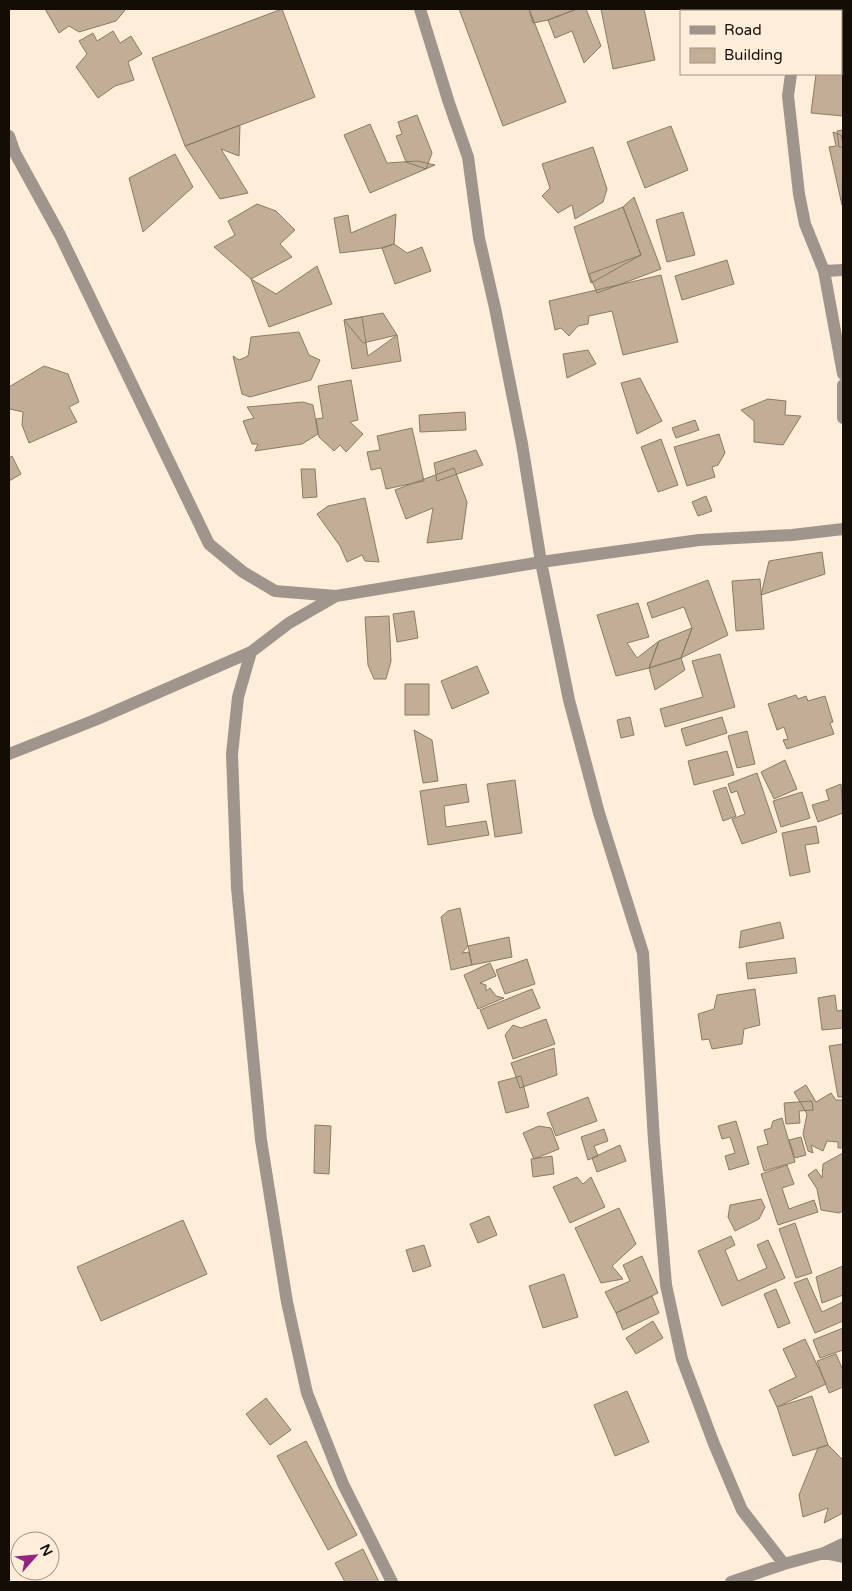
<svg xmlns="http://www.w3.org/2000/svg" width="852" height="1591" font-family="'Varela Round',sans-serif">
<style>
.building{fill:#c2ae96;stroke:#8c7a63}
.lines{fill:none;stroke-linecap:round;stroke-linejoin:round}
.street{stroke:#a0958c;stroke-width:12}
</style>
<rect width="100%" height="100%" fill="#feedd9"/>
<path class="building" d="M45 9H126L116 21 79 32 69 26 59 33Z
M282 9 315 97 185 146 152 58Z
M459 9H529L566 102 503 126Z
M529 9H577L548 20 533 23Z
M577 9H586L601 46 584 63 572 31 555 38 548 20Z
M601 9H644L655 60 613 69Z
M718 9H752L753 11H719Z
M113 31 120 43 131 36 142 54 128 62 134 80 115 86 98 98 76 67 87 54 79 41 93 33 97 41Z
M841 59H843V116L811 113 816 74H841Z
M417 115 432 153 426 169 406 162 396 136 402 134 398 122Z
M370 124 387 163 417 161 435 165 370 193 344 135Z
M240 125 239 156 221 149 248 193 220 199 185 146Z
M671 126 688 170 645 188 627 142Z
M843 130V147H839L837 131Z
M833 132 841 135 843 143 842 205 829 147 836 146Z
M593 147 607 189 603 202 575 219 572 205 558 213 542 196 550 188 542 164Z
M175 154 193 187 143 232 129 178Z
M634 197 661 269 597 293 589 274 641 255 623 207Z
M257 204 276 211 295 230 280 244 292 257 251 279 214 247 235 235 228 221Z
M623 207 641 255 591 283 574 227Z
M683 212 695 255 667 262 656 220Z
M396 214 394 244 382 248 340 253 334 218 348 215 351 233Z
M394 244 407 253 422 247 431 271 395 284 382 248Z
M727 260 734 284 682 300 675 276Z
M317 266 332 304 269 327 251 279 276 294Z
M661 275 678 342 623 355 612 311 589 316 588 324 578 326 569 336 561 328 555 330 549 301Z
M383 313 397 335 363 343 344 320Z
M362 317 368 356 397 335 401 361 352 369 344 320Z
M299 332 309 355 320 360 311 380 250 397 242 394 233 356 239 360 248 356 251 337Z
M588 350 596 364 567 378 563 354Z
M44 366 68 374 79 402 69 407 77 422 29 443 22 425 23 412 10 409 9 406V387Z
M640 378 662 421 637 434 621 383Z
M351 380 358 420 350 422 363 434 346 452 340 445 334 451 319 437 316 419 323 418 318 386Z
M768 399 786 401 785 415 801 416 783 445 754 442V421L741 410Z
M303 402 313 405 318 434 302 444 255 451 258 444H252L243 421 254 418 247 407Z
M465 412 466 430 420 432 419 415Z
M695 420 699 430 676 438 672 428Z
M412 428 424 481 386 489 381 468 371 470 367 452 380 450 377 436Z
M719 434 725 453 718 465 712 467 715 477 687 486 674 447Z
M661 439 678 485 658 492 641 447Z
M476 450 483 465 437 481 434 463Z
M12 456 21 474 9 481V458Z
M454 468 467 502 462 539 427 543 433 508 406 519 395 490Z
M301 469H315L317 497 303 498Z
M706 496 712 511 698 516 692 502Z
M365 498 379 562 365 561 362 555 347 562 340 546 317 514 328 506Z
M822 552 825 574 761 595 769 561Z
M760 579 764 629 736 631 732 581Z
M708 580 728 635 681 658 692 628 684 607 652 618 647 603Z
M638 603 649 637 627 643 637 658 659 641 649 668 616 676 597 615Z
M414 611 418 638 397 642 393 614Z
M389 616 391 661 386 679H374L368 665 365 617Z
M692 628 681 658 649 668 659 641Z
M720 654 735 707 665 727 660 709 703 697 692 661Z
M681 658 685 670 655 690 649 668Z
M477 666 489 693 452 709 441 681Z
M405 684H429V715H405Z
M796 695 798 699 806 696 808 701 825 696 833 722 830 723 834 734 787 749 783 740 788 739 784 727 777 730 768 704Z
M630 717 634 735 621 738 617 720Z
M722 717 727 733 686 746 681 729Z
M414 730 432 740 438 781 423 783Z
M747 731 755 764 737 768 728 736Z
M727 751 734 775 694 785 688 761Z
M785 760 797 789 774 799 761 772Z
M757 773 777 832 742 844 732 819 745 814 737 791 731 793 728 784Z
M515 780 522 833 495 837 487 784Z
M466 784 469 802 444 806 446 827 486 821 489 835 428 845 420 791Z
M841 784 843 813 818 822 812 805 829 800 826 790Z
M726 787 736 816 723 821 713 791Z
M802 792 810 818 781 827 773 801Z
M816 826 819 843 805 845 810 872 790 876 782 833Z
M460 908 468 946 462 953 469 952 472 965 451 970 441 917 448 911Z
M780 922 784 938 739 948 741 931Z
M509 937 512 957 472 965 468 946Z
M795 958 797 973 748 979 746 963Z
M527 959 535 984 505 994 496 970Z
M490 963 496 976 480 983 486 985V991L490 988 496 996 504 998 478 1009 464 975Z
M532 989 540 1008 488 1029 480 1010Z
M755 989 760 1025 744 1029 742 1044 712 1049 709 1039 702 1040 698 1014 714 1009 717 995Z
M835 995 837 1011 843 1010V1028L822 1030 818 998Z
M546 1019 555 1044 513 1059 505 1035 513 1025 521 1028Z
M843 1044V1097H838L829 1046Z
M554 1048 557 1075 520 1088 511 1063Z
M521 1076 529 1107 506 1113 498 1082Z
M806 1085 816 1102 831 1093 836 1100H843V1148H838V1142L827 1141 823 1151 811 1145 813 1153 808 1151 803 1134 807 1114 794 1092Z
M588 1097 597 1121 556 1136 547 1113Z
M812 1101 813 1110 799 1111 800 1123 786 1124 784 1103Z
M782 1118 795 1162 764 1171 757 1147 768 1144 764 1130 771 1128 773 1121Z
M736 1121 749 1164 729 1170 725 1156 735 1153 730 1137 722 1139 718 1126Z
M315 1125 331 1126 329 1174 314 1173Z
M539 1126 551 1128 559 1149 534 1159 523 1133Z
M604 1129 608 1141 594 1146 598 1156 588 1160 581 1137Z
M801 1137 806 1155 795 1158 789 1140Z
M620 1145 626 1161 597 1172 592 1158Z
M843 1153V1211L839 1213 821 1210 817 1189 808 1175 816 1169 822 1178 823 1164Z
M552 1156 554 1174 533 1177 531 1159Z
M787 1165 794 1184 782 1188 789 1209 814 1200 818 1212 778 1225 761 1174Z
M577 1177 583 1184 591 1177 605 1207 570 1223 553 1187Z
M761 1199 765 1207 759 1219 735 1231 728 1217 730 1205Z
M619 1208 636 1244 612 1266 623 1279 601 1283 575 1228Z
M489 1216 497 1235 478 1243 470 1224Z
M183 1220 207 1274 101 1321 77 1267Z
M795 1223 812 1273 796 1278 779 1229Z
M731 1236 735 1245 725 1250 738 1281 767 1268 757 1245 768 1240 785 1278 722 1306 698 1251Z
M424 1245 431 1266 413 1272 406 1250Z
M642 1256 658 1293 616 1313 605 1292 630 1281 623 1265Z
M843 1266V1295L822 1303 816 1277Z
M564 1274 578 1317 543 1328 529 1286Z
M807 1278 822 1312 843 1302V1321L815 1333 794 1283Z
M776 1289 790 1323 778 1328 764 1294Z
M652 1296 659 1313 623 1330 616 1313Z
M653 1321 663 1338 636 1354 626 1338Z
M843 1328V1350L820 1358 813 1340Z
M805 1339 826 1384 777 1407 769 1390 796 1377 783 1349Z
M836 1354 842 1368H843V1387L829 1393 817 1361Z
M627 1391 649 1442 615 1456 594 1405Z
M812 1396 828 1445 793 1456 777 1407Z
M266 1398 291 1430 270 1445 246 1414Z
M306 1441 357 1535 328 1550 277 1456Z
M828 1445 843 1460V1513L824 1523 828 1508 803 1517 799 1495 818 1448Z
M363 1549 379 1582H345L335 1563Z"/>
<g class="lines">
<path class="street" d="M420 9 449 103 468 157 479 238 495 308 522 444 541 562 569 700 599 813 643 953 654 1141 666 1285 682 1359 714 1444 742 1510 784 1564
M820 11 823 9
M791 74 788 96 799 194 805 224 824 271 843 374
M9 136 15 153 60 235 209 544 243 572 275 591 336 596 541 562 699 540 792 535 843 529
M824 271 843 270
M843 385V418
M336 596 289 623 251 652 238 697 232 754 237 888 261 1140 287 1302 307 1393 343 1484 392 1582
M9 754 95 720 251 652
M824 1553 843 1557
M731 1582 784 1564 824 1553 843 1544"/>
</g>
<rect width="852" height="1591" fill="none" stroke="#130d05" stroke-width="20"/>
<rect x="680" y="10" width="162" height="65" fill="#feedd9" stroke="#a09384"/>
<rect x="690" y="26" width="25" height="8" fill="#a0958c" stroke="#a09384"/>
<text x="724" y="35" font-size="15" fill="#130d05">Road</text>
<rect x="690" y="48" width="25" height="15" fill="#c2ae96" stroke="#a09384"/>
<text x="724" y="60" font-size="15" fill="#130d05">Building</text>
<g transform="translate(35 1556) rotate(63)"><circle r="24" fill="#feedd9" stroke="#a09384"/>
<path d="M0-4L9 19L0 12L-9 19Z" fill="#942382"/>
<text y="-8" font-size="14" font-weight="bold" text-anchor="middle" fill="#130d05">N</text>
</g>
</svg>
